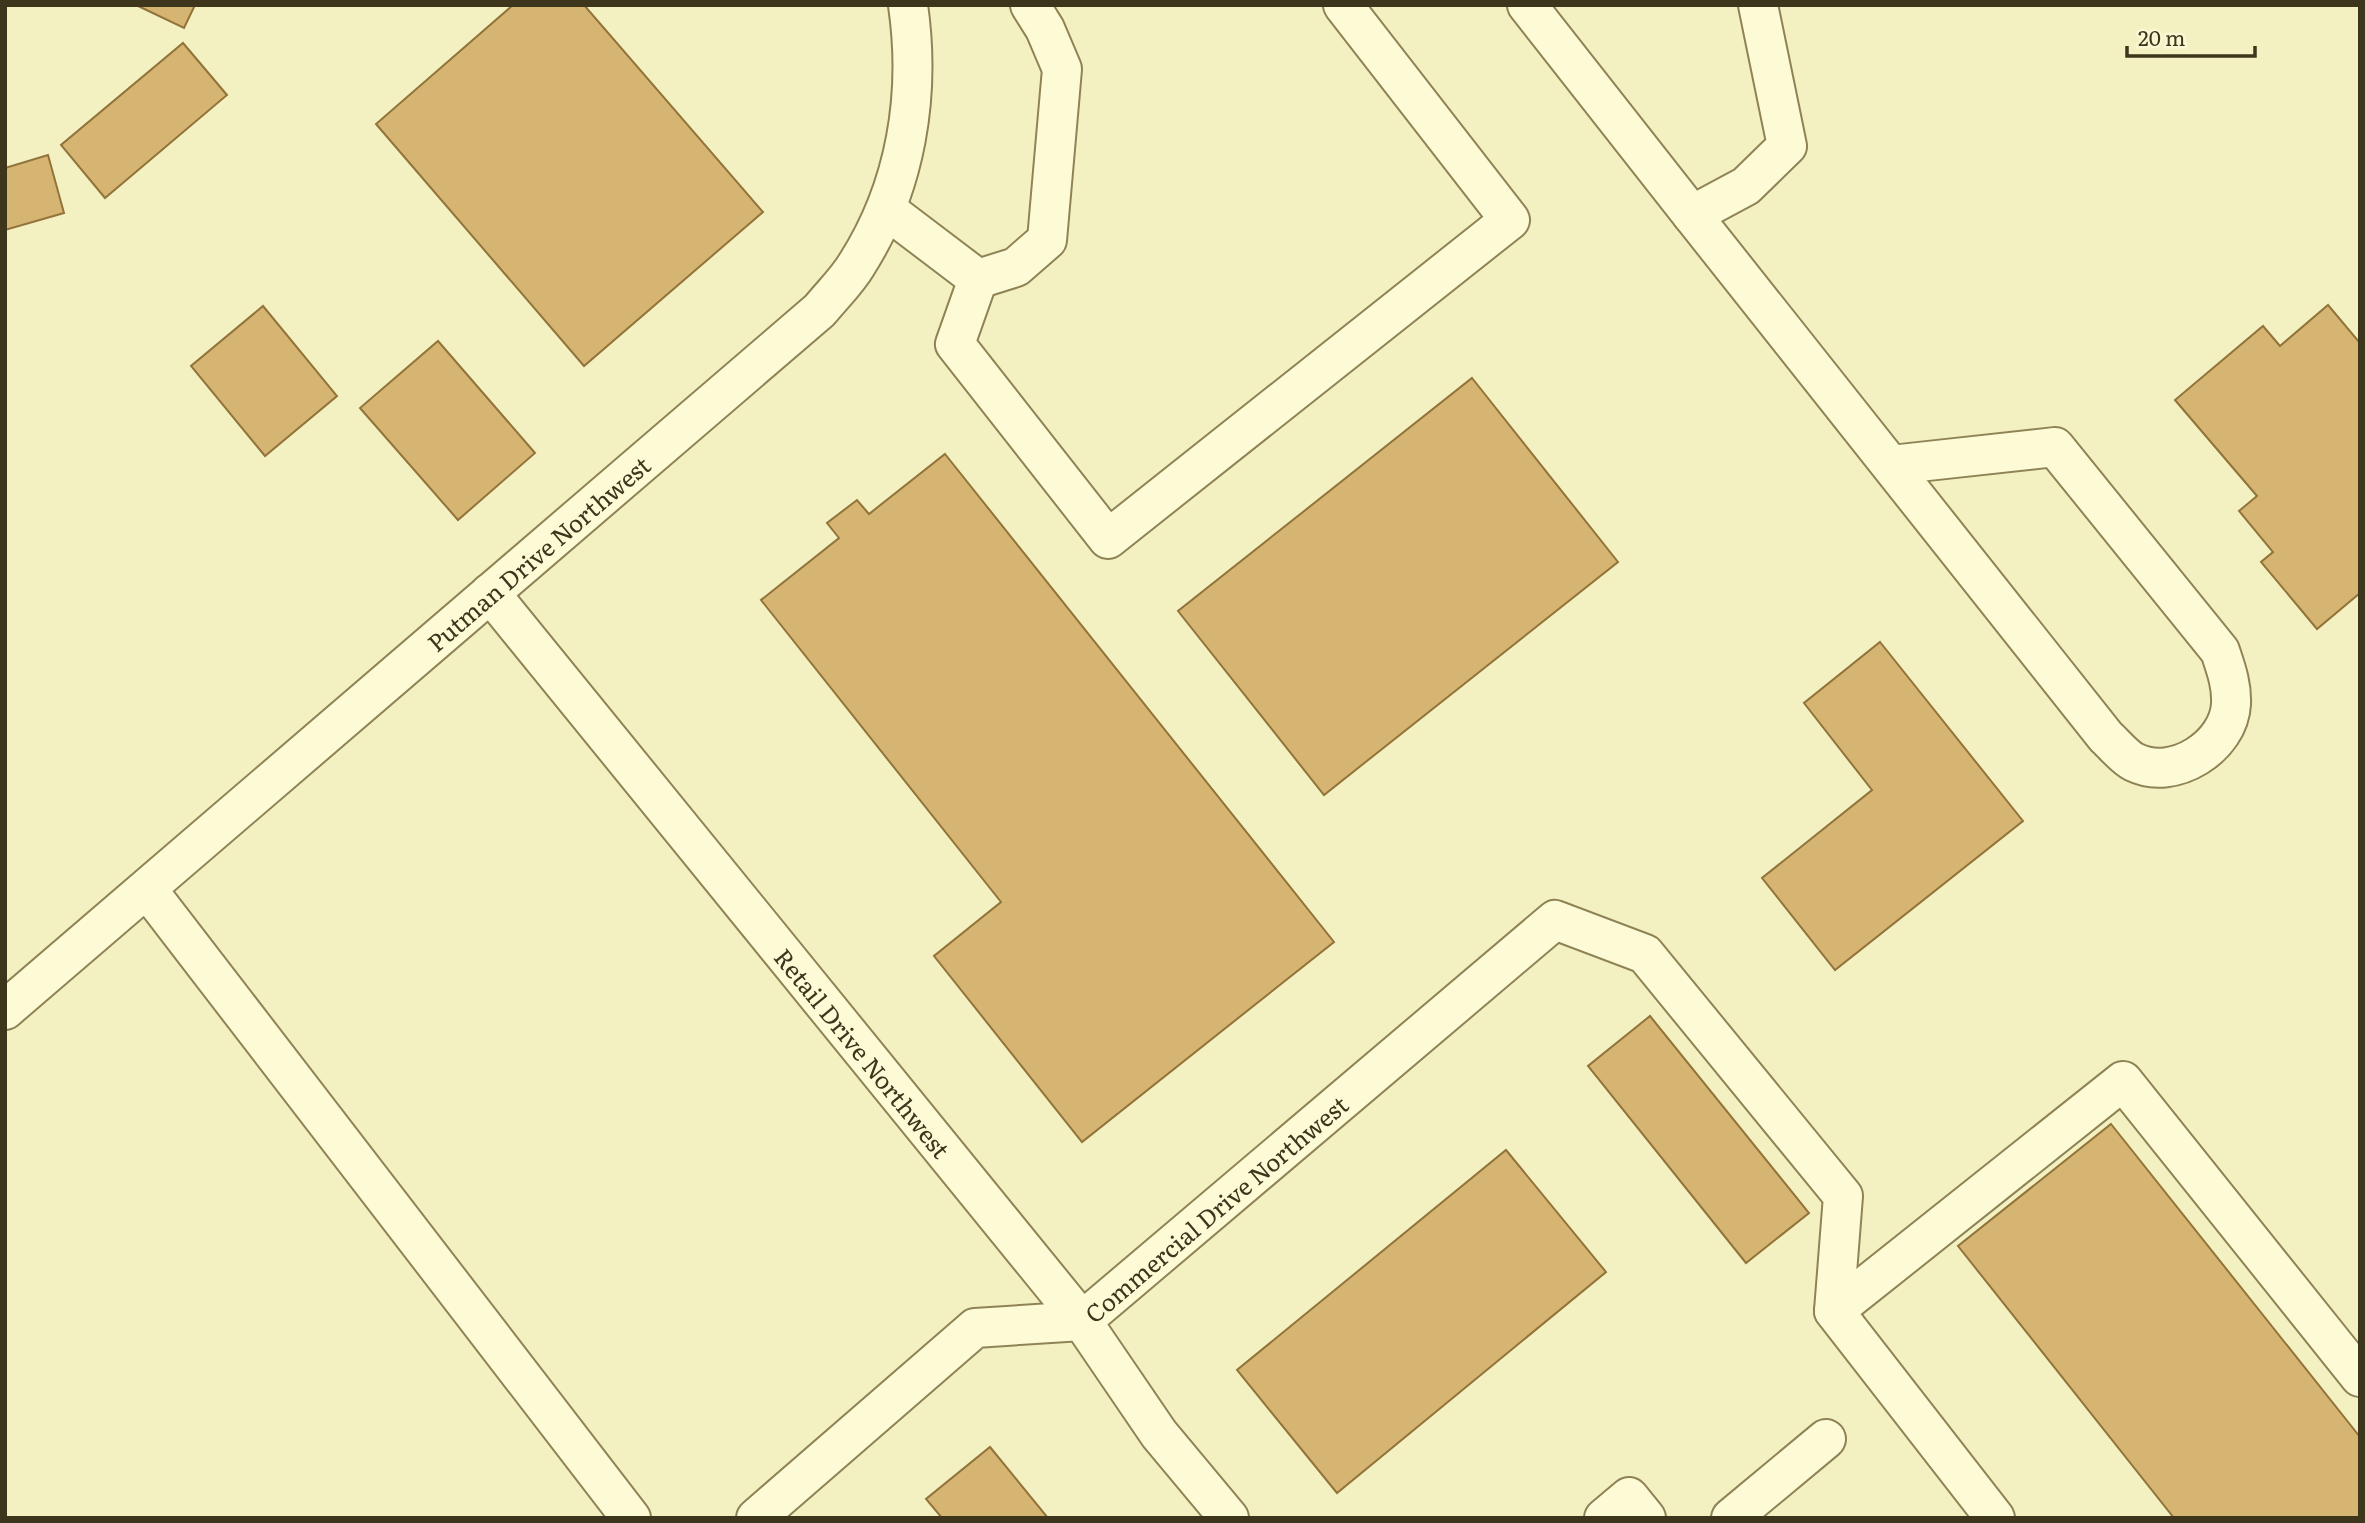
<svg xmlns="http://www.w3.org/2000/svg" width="2365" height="1523" font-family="Literata,serif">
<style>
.building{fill:#d6b573;stroke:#927339;stroke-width:2}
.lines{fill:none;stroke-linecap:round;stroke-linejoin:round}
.minor-casing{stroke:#8f8356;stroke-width:42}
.minor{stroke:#fdfbd6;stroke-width:38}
.labels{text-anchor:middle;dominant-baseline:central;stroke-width:6;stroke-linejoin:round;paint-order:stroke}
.street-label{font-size:24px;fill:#3d351c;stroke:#f9f8d2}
</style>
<rect width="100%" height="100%" fill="#f3f1c2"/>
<path class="building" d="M136 5H195L184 28Z
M513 5H584L763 212 584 366 376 124Z
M183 43 227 95 105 198 61 145Z
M48 155 64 213 5 230V168Z
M2328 305 2360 343V593L2317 629 2261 562 2273 552 2239 511 2257 496 2175 400 2263 326 2280 346Z
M263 306 337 396 265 456 191 366Z
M438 341 535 453 458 520 360 408Z
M1472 378 1618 562 1324 795 1178 611Z
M945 454 1334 942 1082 1142 934 956 1001 902 761 600 839 538 827 523 857 500 869 514Z
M1880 642 2023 821 1835 970 1762 878 1872 790 1804 703Z
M1650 1016 1809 1213 1746 1263 1588 1066Z
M2111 1124 2360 1437V1518H2174L1958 1246Z
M1506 1150 1606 1272 1337 1493 1237 1370Z
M990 1447 1048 1518H942L926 1499Z"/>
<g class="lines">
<g class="minor-casing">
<g id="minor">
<path d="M1527 5 1692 215 1746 186 1787 146 1758 5"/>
<path d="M887 210 978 279 955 344 1108 539 1510 220 1343 5"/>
<path d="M1692 215 2106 737C2114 744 2124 757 2134 762 2174 782 2229 746 2231 704 2232 685 2226 669 2220 651L2055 447 1891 465"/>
<path d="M978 279 1016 267 1047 240 1062 69 1045 29 1030 5"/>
<path id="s1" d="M490 593 1082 1321 1159 1434 1229 1518"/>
<path d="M147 889 631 1518"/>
<path id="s2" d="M5 1010 820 310C832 295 847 281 857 264 906 187 921 95 908 5"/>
<path d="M1834 1311 2123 1081 2360 1377"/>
<path id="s3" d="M756 1518 975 1328 1082 1321 1555 920 1645 954 1843 1196 1834 1311 1995 1518"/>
<path d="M1604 1518 1629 1497 1646 1518"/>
<path d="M1731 1518 1826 1439"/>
</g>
</g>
<use href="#minor" class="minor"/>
</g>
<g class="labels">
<g class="street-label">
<text stroke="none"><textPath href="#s2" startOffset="702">Putman Drive Northwest</textPath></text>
<text stroke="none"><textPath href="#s1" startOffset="592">Retail Drive Northwest</textPath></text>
<text stroke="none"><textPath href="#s3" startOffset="572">Commercial Drive Northwest</textPath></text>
</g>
</g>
<rect width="2365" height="1523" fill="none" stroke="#3d351c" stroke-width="14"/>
<path d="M2127 46v10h128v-10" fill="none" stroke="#3d351c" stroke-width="3.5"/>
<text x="2138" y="46" font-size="21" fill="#3d351c" stroke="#f9f8d2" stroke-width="5" paint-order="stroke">20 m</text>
</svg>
